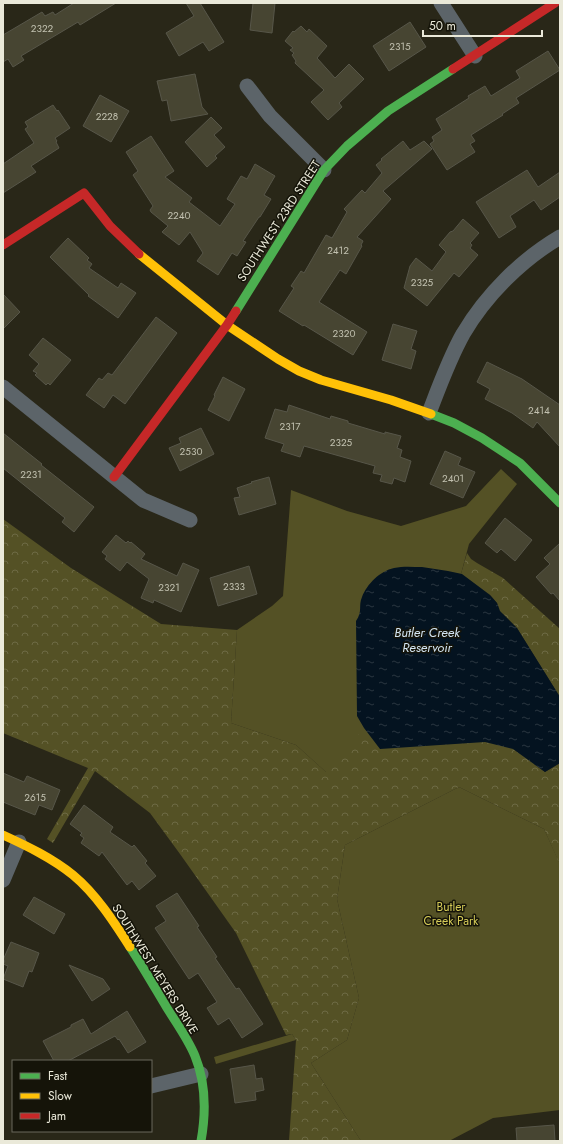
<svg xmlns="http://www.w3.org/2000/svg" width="563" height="1144" font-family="Jost,sans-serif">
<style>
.green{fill:#545125}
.forest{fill:url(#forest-crowns)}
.water{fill:url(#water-ripples)}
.building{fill:#474532;stroke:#575649}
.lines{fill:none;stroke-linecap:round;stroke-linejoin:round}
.street{stroke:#5c6469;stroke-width:15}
.fast{stroke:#4caf50;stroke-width:9}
.slow{stroke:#ffc107;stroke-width:9}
.jam{stroke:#c62828;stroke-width:9}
.labels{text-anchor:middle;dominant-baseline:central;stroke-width:3;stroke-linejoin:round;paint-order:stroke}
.number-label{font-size:10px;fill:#c1c0af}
.street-label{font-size:12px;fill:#eae9d9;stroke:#151409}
.park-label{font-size:12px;fill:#d5cb58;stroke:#151409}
.water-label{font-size:13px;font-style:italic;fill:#d1e3f1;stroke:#151409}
</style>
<defs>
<pattern id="forest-crowns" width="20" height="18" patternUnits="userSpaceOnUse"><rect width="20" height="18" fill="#545125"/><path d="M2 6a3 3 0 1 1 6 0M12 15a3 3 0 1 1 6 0" fill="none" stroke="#6d6a44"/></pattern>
<pattern id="water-ripples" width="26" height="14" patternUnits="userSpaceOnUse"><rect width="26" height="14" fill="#041320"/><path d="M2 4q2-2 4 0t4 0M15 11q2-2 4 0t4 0" fill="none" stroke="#293540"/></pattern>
</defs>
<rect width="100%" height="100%" fill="#292718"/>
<path class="green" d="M501 469 517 484 469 544 461 574 490 595 560 697V763L327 773 296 745 231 723 237 630 272 606 283 596 291 490 347 511 401 526 466 506Z
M459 787 544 829 560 864V1110L493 1118 449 1141H361L311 1063 347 1040 359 998 337 899 345 845Z
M292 1034 296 1040 216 1064 214 1057Z"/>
<path class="forest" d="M3 519 71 568 161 624 237 630 231 723 296 745 326 772 364 728 380 749 485 742 513 749 545 772 560 763V865L544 829 459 787 345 845 337 899 359 998 347 1040 311 1063 361 1141H289L296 1040 292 1034 286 1035 236 933 180 854 150 813 95 771 53 843 47 839 88 768 3 733Z
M467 553 471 559 477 563 503 578 560 629V697L517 628 500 611 497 603 490 595 461 574Z"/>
<path class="water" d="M422 567 448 571 462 574 490 595 497 603 500 611 517 628 560 697V763L545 772 513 749 485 742 380 749 364 728 357 716 356 621C363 611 358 606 362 597 367 584 380 571 394 568 403 566 413 567 422 567Z"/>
<path class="building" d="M74 3H116L80 25 78 22 21 56 24 60 13 67 8 59 3 62V35L42 12 45 16 53 12 55 15Z
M186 3H200L224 42 209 51 203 42 179 56 166 33 194 16Z
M253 3H275L272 33 250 30Z
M410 22 426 47 389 71 373 46Z
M301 26 307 32 309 29 327 46 317 58 335 78 349 64 364 79 339 103 342 107 328 120 311 102 324 90 295 63 296 61 292 55 294 53 290 50 293 48 285 41 293 31 294 32Z
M548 51 560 70 516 98 519 103 502 114 503 115 471 135 475 141 470 144 475 152 447 170 430 144 434 141 432 137 442 130 436 119 469 98 468 96 485 86 491 96 520 78 516 71Z
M195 74 202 107 208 114 171 121 167 100 162 101 157 81Z
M100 95 129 111 111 142 83 126Z
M53 105 57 111 58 110 70 128 55 138 57 141 56 142 59 148 31 166 36 172 3 193V164L34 143 25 129 28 127 25 122Z
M211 117 222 128 214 135 225 147 215 156 217 158 207 167 185 142Z
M151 136 174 171 165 177 192 198 189 202 220 226 235 204 227 199 241 176 247 179 255 164 275 176 264 195 271 199 260 217H259L243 241 246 242 237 256 232 253 218 275 197 261 203 253 190 232 179 245 162 232 168 226 151 212 150 210 153 206 133 175 138 171 126 152Z
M403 141 410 150 424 141 432 149 383 191 391 199 357 237 363 241 361 245 362 246 346 274 340 270 319 302 367 332 353 355 304 325 303 326 279 311 294 288 291 286 301 271 304 273 326 235 332 238 347 212 344 209 362 190 365 193 382 173 376 165 382 160 381 159Z
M527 170 538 187 560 172V197L541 210 534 200 510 216 516 227 499 238 476 202Z
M463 219 479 233 470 243 472 245 470 248 478 255 459 277 454 273 427 306 404 288 410 266 416 258 432 271 446 252 439 245 450 232 453 231Z
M68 238 89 258 87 260 92 264 89 268 118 288 121 283 136 293 118 318 88 296 89 295 50 257Z
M3 294 20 312 3 329Z
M156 317 177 333 125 404 113 395 104 408 86 395 99 378 102 380 108 373 112 375Z
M393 324 417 331 411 349 416 351 411 369 382 360Z
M43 338 71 360 50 385 48 383 46 385 35 375 37 373 33 371 39 364 29 355Z
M487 362 522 379 560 405V447L537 422 533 428 512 413 485 399 490 389 477 382Z
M223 377 245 389 229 421 208 410 215 396 214 395Z
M289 405 330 419 331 416 348 421V423L385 434V432L401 436 397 448 402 450 400 457 411 461 405 482 394 478 392 484 380 481 382 475 373 473 375 466 304 446 300 457 281 451 284 444 265 438 275 409 287 412Z
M201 428 214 454 180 471 169 448 181 443 179 438Z
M3 433 42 464 41 465 94 507 74 532 62 522 65 518 3 468Z
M445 451 461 458 458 465 475 472 463 498 430 484Z
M269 477 276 504 239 515 234 498 240 497 237 488 252 483 251 482Z
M505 518 532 540 515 561 501 549 497 553 485 543Z
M116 535 126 543 128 541 130 543 131 542 145 554 141 559 177 576 183 563 199 570 181 612 154 600 153 603 141 598 149 579 127 562 120 571 105 559 107 556 102 552Z
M560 543V601L553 593 551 594 536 577 550 564 544 558Z
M249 566 257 594 218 606 210 578Z
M3 773 24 782 27 776 60 790 52 810 39 805 35 815 3 802Z
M84 805 113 827 110 832 132 847 134 845 147 861 145 863 156 876 139 890 132 881 127 885 102 852 99 856 81 843 84 838 80 835 82 833 70 824Z
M177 893 199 926 197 927 217 957 215 958 236 989 239 988 263 1024 242 1038 229 1018 218 1025 207 1008 217 1002 198 973 189 979 155 928 166 921 156 906Z
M34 897 65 914 54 934 23 915Z
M11 942 39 953 32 972 29 971 23 987 3 979 8 966 3 964 5 961 3 960Z
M69 965 103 979 110 989 92 1001Z
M127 1011 146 1042 128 1053 119 1039 118 1040 115 1036 68 1061H54L43 1041 71 1027V1025L83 1019 91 1034Z
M254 1065 256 1079 262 1078 264 1090 255 1092 256 1100 235 1103 230 1069Z
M554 1125 555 1141H517L516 1128Z"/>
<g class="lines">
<path class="street" d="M441 3 475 56
M247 86 270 116 324 170
M3 387 143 500 190 520
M429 413C439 387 449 359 463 334 486 295 521 260 560 237
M3 880 19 842
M151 1086 201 1074"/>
<path class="fast" d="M236 311 324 170 347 146 388 111 453 69
M431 414 454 423 482 438 520 463 560 503
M130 947C143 967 155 988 167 1008 177 1024 188 1039 195 1056 206 1083 206 1113 201 1141"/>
<path class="slow" d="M139 254 227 325 278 359 299 371 321 380 391 400 431 414
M3 835C27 846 52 858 73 875 96 894 114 922 130 947"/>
<path class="jam" d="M453 69 555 3
M3 245 84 193 110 226 139 254
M114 477 227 325 236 311"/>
</g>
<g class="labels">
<g class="number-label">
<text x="42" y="28">2322</text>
<text x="400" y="46">2315</text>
<text x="107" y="116">2228</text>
<text x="179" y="215">2240</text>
<text x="338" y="250">2412</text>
<text x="422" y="282">2325</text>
<text x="344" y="333">2320</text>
<text x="539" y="410">2414</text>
<text x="290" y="426">2317</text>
<text x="341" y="442">2325</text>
<text x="191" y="451">2530</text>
<text x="31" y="474">2231</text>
<text x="453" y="478">2401</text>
<text x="234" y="586">2333</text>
<text x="169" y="587">2321</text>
<text x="35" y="797">2615</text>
</g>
<g class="street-label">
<text transform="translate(279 221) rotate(-57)">SOUTHWEST 23RD STREET</text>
<text transform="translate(155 969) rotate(58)">SOUTHWEST MEYERS DRIVE</text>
</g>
<g class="park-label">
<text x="451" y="907">Butler<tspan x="451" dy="14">Creek Park</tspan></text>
</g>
<g class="water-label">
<text x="427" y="632">Butler Creek<tspan x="427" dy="15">Reservoir</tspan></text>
</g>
</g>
<rect width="563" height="1144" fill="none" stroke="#eae9d9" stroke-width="8"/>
<rect x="12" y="1060" width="140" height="72" fill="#151409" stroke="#6a695c"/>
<rect x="20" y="1073" width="20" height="6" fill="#4caf50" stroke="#6a695c"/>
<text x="48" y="1080" font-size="12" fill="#eae9d9">Fast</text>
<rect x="20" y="1093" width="20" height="6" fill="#ffc107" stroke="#6a695c"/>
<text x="48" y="1100" font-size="12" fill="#eae9d9">Slow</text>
<rect x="20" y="1113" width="20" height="6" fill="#c62828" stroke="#6a695c"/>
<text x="48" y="1120" font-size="12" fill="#eae9d9">Jam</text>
<path d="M423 30v6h119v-6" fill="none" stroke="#eae9d9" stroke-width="2"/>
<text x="429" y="30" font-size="12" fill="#eae9d9" stroke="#151409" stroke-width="3" paint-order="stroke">50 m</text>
</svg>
